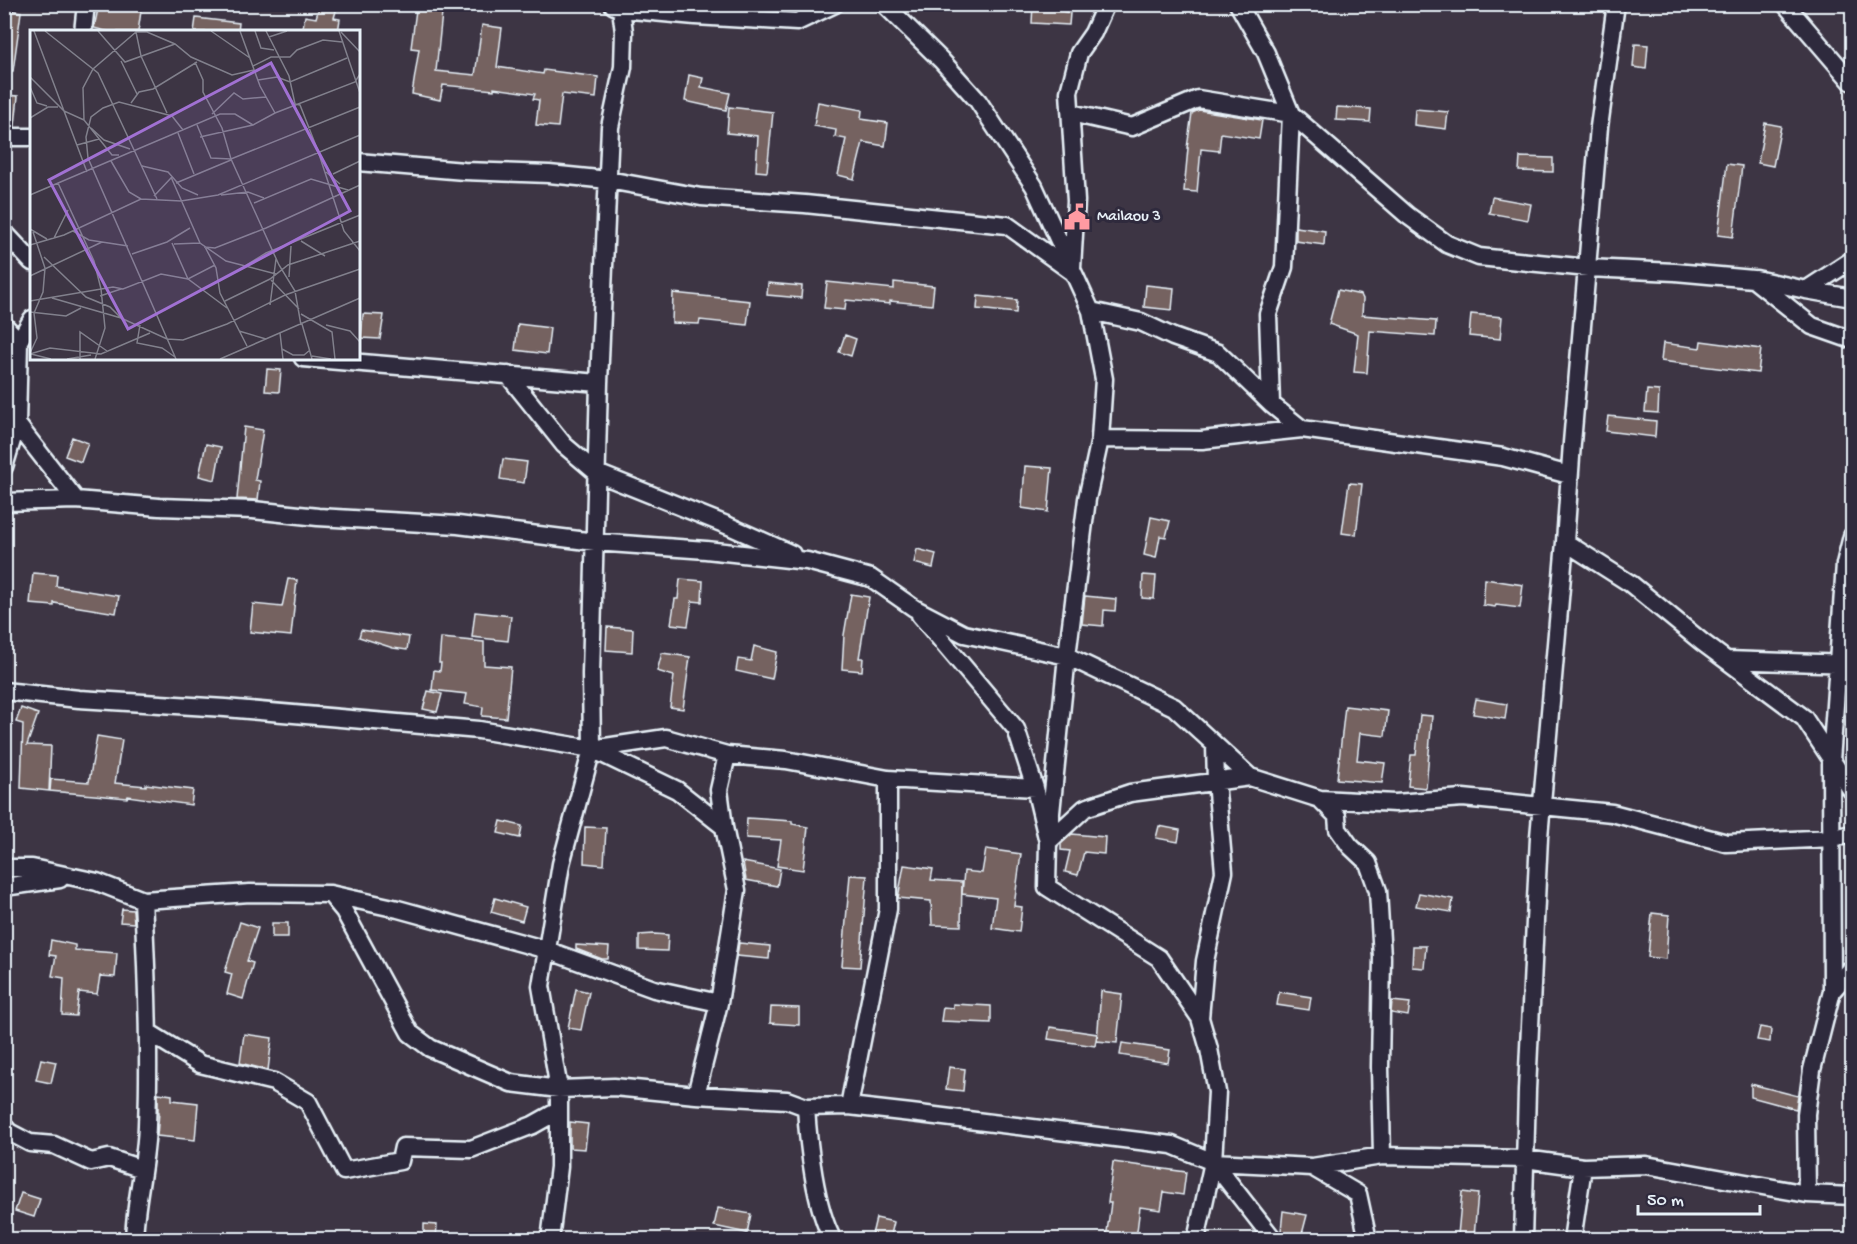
<svg xmlns="http://www.w3.org/2000/svg" width="1857" height="1244" font-family="'Gochi Hand',sans-serif">
<style>
.building{fill:#746261;stroke:#e8f1f8;stroke-width:1.5}
.lines{fill:none;stroke-linecap:round;stroke-linejoin:round}
.minor-casing{stroke:#e8f1f8;stroke-width:21}
.minor{stroke:#2f2a3d;stroke-width:16}
.labels{text-anchor:middle;dominant-baseline:central;stroke-width:6;stroke-linejoin:round;paint-order:stroke}
.poi-label{font-size:16px;fill:#e8f1f8;stroke:#2f2a3d;text-anchor:start}
.inset-road{fill:none;stroke:#81808c;stroke-width:1.5}
.view{fill:#a171d3;fill-opacity:0.15;stroke:#a171d3;stroke-width:3}
.inset-edge{fill:none;stroke:#e8f1f8;stroke-width:3}
</style>
<rect width="100%" height="100%" fill="#3d3544"/>
<filter id="ink" filterUnits="userSpaceOnUse"><feTurbulence type="fractalNoise" baseFrequency=".0167" numOctaves="2"/><feDisplacementMap in="SourceGraphic" scale="12" xChannelSelector="R" yChannelSelector="G"/><feConvolveMatrix kernelMatrix="1 2 1 2 8 2 1 2 1" color-interpolation-filters="sRGB"/></filter>
<g filter="url(#ink)">
<path class="building" d="M99 4H142L138 32H109L94 28Z
M320 4H338L334 18 340 19 338 32H302L305 16 316 18Z
M1033 4H1058L1057 10 1070 13 1069 25 1032 23Z
M8 10 21 12 13 71H4V37Z
M416 10 442 13 436 71 475 75 482 25 502 28 497 67 543 74 544 70 598 77 596 98 562 94 558 127 536 125 539 100 533 99 535 94 494 88V90L443 85 440 100 412 94 419 49 411 48Z
M196 18 239 23 238 32H194Z
M1635 44 1648 45 1646 69 1633 67Z
M689 75 703 78 701 87 730 93 726 110 685 101Z
M4 95 18 96 15 126H4Z
M818 102 862 110 861 119 888 123 885 146 863 142 854 179 838 175 846 139 835 137 836 130 814 126Z
M729 107 773 112 767 172 756 171 758 136 727 133Z
M1337 107 1371 109 1370 122 1336 120Z
M1415 109 1448 112 1446 129 1414 125Z
M1199 110 1262 120 1259 139 1221 133 1219 151 1201 149 1197 192 1184 191 1188 148H1187L1192 113Z
M1765 123 1781 126 1773 166 1758 163Z
M1520 157 1553 158V172L1519 171Z
M1727 164 1742 166 1733 237 1718 235Z
M1492 197 1531 204 1528 220 1489 213Z
M1296 227 1325 231 1324 245 1296 241Z
M827 282 894 289V282L934 286 932 305 890 301V304L846 300 845 310 824 308Z
M768 283 802 286 801 298 767 295Z
M1146 285 1174 288 1172 310 1144 307Z
M1338 290 1361 295 1363 299 1362 315 1436 321 1435 336 1370 331 1367 373 1354 372 1358 334 1329 324Z
M673 293 750 301 747 325 700 320 699 324 672 323Z
M978 296 1017 300 1016 313 977 309Z
M363 314 384 315 380 339 361 338Z
M1471 314 1502 317 1500 339 1469 336Z
M518 324 550 328 547 354 515 350Z
M845 335 856 339 851 356 839 352Z
M1701 341 1761 349 1758 373 1661 361 1663 343 1700 348Z
M267 369 281 370 279 392 265 391Z
M1647 390 1659 391 1658 413 1645 412Z
M1608 416 1656 421 1655 437 1606 431Z
M244 427 263 430 255 480 260 481 258 500 237 499Z
M72 437 88 443 81 462 65 456Z
M206 444 221 447 215 480 199 476Z
M503 459 527 462 524 483 500 479Z
M1025 466 1052 468 1048 512 1022 508Z
M1349 483 1362 484 1356 535 1342 533Z
M1151 517 1170 521 1166 537 1160 536 1156 558 1144 555Z
M917 549 936 554 933 568 914 563Z
M33 573 57 575 56 586 119 596 116 613 54 603V606L30 604Z
M1143 575 1156 576 1154 599 1142 598Z
M288 579 297 580 291 636 250 632 253 604 282 607Z
M680 579 703 581 702 602 692 601 688 626 671 624 675 599H678Z
M1485 579 1523 585 1520 608 1496 605 1495 607 1483 605Z
M851 594 869 597 859 658H863L862 671 842 669 844 635Z
M1085 596 1116 599 1115 611 1104 610 1103 626 1082 624Z
M475 612 511 616 508 641 472 637Z
M607 627 633 629 632 652 606 650Z
M361 630 409 637 407 650 393 648 359 637Z
M441 638 484 642V665L511 667 506 718 482 716 483 707 465 704 467 694 432 690 434 670 440 671 441 663H439Z
M754 646 777 652 772 679 736 671 738 659 751 661Z
M662 653 690 657 683 709 670 707 674 676 657 671Z
M428 691 442 694 437 712 423 709Z
M1476 699 1507 704 1505 719 1473 714Z
M1345 706 1388 711 1385 736 1360 733 1357 760 1385 763 1382 783 1337 779Z
M21 708 38 714 27 745 51 746 49 791 21 788 23 724 16 722Z
M1420 715 1432 716 1426 788 1408 786 1411 755H1416Z
M97 736 122 740 115 783 146 786V784L193 790 191 805 128 796 127 798 50 791 51 779 89 782Z
M747 818 792 821V824L808 827 803 870 777 866 781 840 746 838Z
M501 821 522 826 520 838 498 833Z
M1159 826 1180 830 1178 842 1156 838Z
M585 827 606 828 604 865 584 863Z
M1072 834 1105 837 1104 854 1084 852 1078 875 1065 872 1070 851 1061 850V844Z
M986 849 1021 854 1014 906 1022 907 1019 932 992 928 996 898 962 894 964 871 982 873Z
M743 862 780 869 777 886 746 880Z
M904 865 933 869 931 880 962 882 961 926 932 925 931 901 898 898Z
M850 875 867 876 860 967 842 966Z
M1419 893 1453 899 1451 912 1416 906Z
M495 898 526 907 522 921 491 912Z
M122 909 133 910 134 923 120 922Z
M1652 913 1669 915 1666 959 1648 957Z
M240 922 258 928 247 961 253 963 243 999 227 994 232 974 225 972Z
M272 923H288V937H272Z
M654 934 668 935 667 951 639 950V935Z
M51 940 75 945V950L117 953 115 977 100 976 97 994 79 992 76 1016 62 1015 64 978 52 976 56 956 49 955Z
M739 943 770 946 769 959 737 956Z
M576 945 609 947 608 959H602L576 949Z
M1413 946H1426L1424 968 1412 967Z
M576 989 589 992 581 1030 568 1028Z
M1101 991 1122 994 1117 1043 1097 1041Z
M1279 992 1311 997 1309 1010 1277 1005Z
M1392 1001 1410 1003 1408 1016 1391 1013Z
M953 1004 991 1006V1023L941 1021 943 1007 953 1008Z
M771 1007 799 1008V1025L770 1023Z
M1050 1027 1097 1034 1095 1046 1048 1039Z
M1760 1027 1771 1029 1770 1042 1757 1040Z
M244 1034 272 1038 268 1070 240 1063Z
M1122 1043 1170 1050 1168 1063 1120 1055Z
M41 1059 56 1062 51 1083 36 1080Z
M949 1067 965 1069 963 1091 946 1089Z
M1751 1084 1798 1096 1796 1109 1751 1097Z
M158 1093 172 1095V1100L198 1103 195 1140 157 1136 159 1112H158Z
M570 1122 588 1124 585 1149 570 1148Z
M1113 1162 1186 1172 1183 1195 1164 1192 1161 1210 1140 1207 1136 1239H1106L1111 1203H1108Z
M1462 1192 1478 1194 1474 1236 1458 1235Z
M21 1193 40 1199 34 1217 15 1211Z
M718 1208 751 1214 747 1233 714 1226Z
M1283 1211 1307 1215 1301 1238 1292 1235 1291 1239H1284L1281 1231Z
M876 1218 894 1222 890 1239H871Z
M424 1224 437 1225 436 1239H424Z"/>
<g class="lines">
<g class="minor-casing">
<path id="minor" d="M884 4 941 60 978 101 1034 186 1091 311 1104 379 1100 439 1087 499 1067 656 1048 842
M1238 4 1266 53 1291 114 1407 215 1447 244 1479 257 1588 268 1675 272 1753 279 1812 326 1852 340
M1785 4 1852 82
M613 5 621 9 695 16 797 22 835 4
M83 32 86 4
M1071 113 1132 127 1198 99 1291 114 1284 267 1268 314 1271 404
M4 137H32
M358 162 464 171 549 174 608 180 701 197 805 204 1007 225 1071 271
M4 232 32 262
M1072 268 1076 201 1069 92 1079 53 1093 33 1106 4
M1756 279 1806 290 1852 298
M1806 290 1852 260
M1091 311 1141 322 1173 337 1218 353 1271 404 1302 429
M4 325 19 341
M303 358 599 383
M508 375 564 445 597 473 729 526 792 554
M17 424 76 500
M1100 439 1202 440 1302 429 1503 457 1569 475
M4 467 17 424 19 341 32 319
M4 502 76 500 159 507 253 510 318 517 458 525 595 542 706 550 807 561 871 578 914 608 964 634 1067 656 1174 707 1250 777 1320 799 1395 803 1463 798 1612 813 1727 843 1833 838 1852 834
M1565 542 1631 584 1702 642 1804 718 1852 791
M920 615 1016 729 1035 788 1048 842 1047 887 1159 958 1200 1018 1209 1049 1217 1092 1213 1162 1196 1240
M1726 660 1852 664
M4 691 79 699 225 708 479 730 592 749 677 790 724 827 737 890 719 1003 696 1095
M592 749 666 738 727 755 786 760 888 779 1035 788
M1320 799 1337 816 1338 829 1350 846 1368 863 1378 891 1382 957 1380 1067 1382 1156
M724 827 719 790 727 755
M1048 842 1085 808 1130 793 1250 777
M4 868H32L97 882 143 900 250 893 330 894 398 909 547 950 654 989 719 1003
M4 887 60 879
M330 894 344 911 410 1033 430 1048 511 1083 559 1089 614 1087 696 1095 787 1100 806 1107 849 1106 911 1113 1172 1145 1213 1162 1312 1167 1382 1156 1525 1159 1583 1167 1646 1165 1807 1194 1852 1196
M1832 991 1852 968
M1200 1018 1205 961 1224 872 1216 781 1215 746
M148 1032 200 1064 274 1082 308 1102 344 1171 400 1161 403 1147 471 1149 533 1125 558 1111
M849 1106 888 909V779
M806 1107C808 1143 815 1208 833 1240
M4 1126 9 1132 30 1143 54 1145 91 1162 109 1158 142 1169
M1213 1162 1274 1240
M1312 1167 1358 1194 1368 1240
M1807 1194 1806 1114 1812 1070 1832 991 1831 761 1845 564 1852 536
M134 1240C135 1201 146 1164 147 1125 150 1050 147 975 143 900
M550 1240 559 1167V1089L541 986 561 864 592 749 591 674 599 383 610 127 623 67 624 32 621 9 623 4
M1523 1240 1527 1090 1539 837 1565 542 1572 443 1599 127 1616 4
M1572 1240 1583 1167"/>
</g>
<use href="#minor" class="minor"/>
</g>
</g>
<defs>
<g id="civic-bare" transform="scale(2.07)"><path d="M-.6-6.5H3V-4.5H.6V-3L4-1V1h2V6H-6V1h2V-1L-.6-3ZM-1.2 2.5V6h2.4V2.5Z" fill="#ff9aa2" stroke="#2f2a3d" stroke-width="2.5" paint-order="stroke"/></g>
</defs>
<g fill-rule="evenodd">
<use href="#civic-bare" x="1077" y="217"/>
</g>
<g class="labels">
<g class="poi-label">
<text x="1097" y="217">Mailaou 3</text>
</g>
</g>
<g transform="translate(30 30)">
<rect width="330" height="330" fill="#3d3544"/>
<path class="inset-road" d="M4 1 34 81 54 90M15 1 68 43 127 169M68 1 95 32 145 14M181 1 220 28M210 1 230 56 245 83M225 1 231 18 244 20M236 1 259 46 265 74 270 75 288 121 314 201 330 221M309 1 330 63M106 2 111 26 137 83M311 2 330 22M239 7 257 1M91 31 107 64M165 32 173 50V62L192 98 201 129 249 235 265 261 271 295M223 36 241 27H260L267 20 293 10 312 12M0 47 34 81 57 142M228 50 247 47 260 52 317 28M0 57 7 73 17 76M101 73 109 62 123 59 167 32M182 84 204 63 213 69 236 67M0 88 18 77H28M167 95 181 128 201 129 330 77M61 98 74 110 100 119M148 103 164 144M170 107 223 95 245 83 325 52 330 44M47 115 69 109M89 125H82L54 90 53 58 63 39 106 2H117L145 14 161 27 202 45 224 40M81 131 99 162 111 169M112 136 138 142 152 158 168 165M296 142 310 154M303 144 330 131M141 147 170 213 196 231 246 244M28 153 64 231 71 259 75 298 65 329M146 153 201 130M0 165 190 84H205L223 95M191 165 218 162 234 168M124 166 141 148M224 173 281 149 318 160M0 199 17 209M43 201 59 210 98 216M24 208 38 180M271 211 295 226M142 213 158 249 185 235M144 214 170 213M0 215 34 205 111 169 151 171 188 165 330 105M174 217 185 218 236 198 330 155M175 217 186 238 190 263 217 316M102 224 137 212 160 198M14 227 56 267 80 277 91 288M215 236 236 223 330 185M0 246 72 212M259 247 261 216M241 250 269 279M70 266 91 259M22 268 91 288 137 309 153 310 197 294 255 265 330 239M0 271 83 257 93 259 131 244 158 249 197 278M195 271 240 249 258 235 330 211M240 275 246 229M0 282 36 286 51 278M271 284 302 302 305 329M272 294 282 329M110 295 107 313 132 318 145 327M296 295 320 301 330 312M209 301 236 309M250 303 253 329M252 319 263 325H274L280 320M0 323 7 308 4 283 13 262 15 238 3 202M0 324 20 318 71 324 120 303M1 324 21 329M282 326 301 329M37 329 61 325M50 329V302L77 321M146 329 58 128 56 107 61 87 73 78 89 72 142 86 153 100M190 329 330 268"/>
<path class="view" d="M241 33 320 181 98 299 19 150Z"/>
<rect width="330" height="330" class="inset-edge"/>
</g>
<rect width="1857" height="1244" fill="none" stroke="#2f2a3d" stroke-width="24"/>
<rect x="12" y="12" width="1833" height="1220" fill="none" stroke="#e8f1f8" stroke-width="2" filter="url(#ink)"/>
<path d="M1638 1205v9h122v-9" fill="none" stroke="#e8f1f8" stroke-width="3"/>
<text x="1647" y="1205" font-size="18" fill="#e8f1f8" stroke="#2f2a3d" stroke-width="4.5" paint-order="stroke">50 m</text>
</svg>
